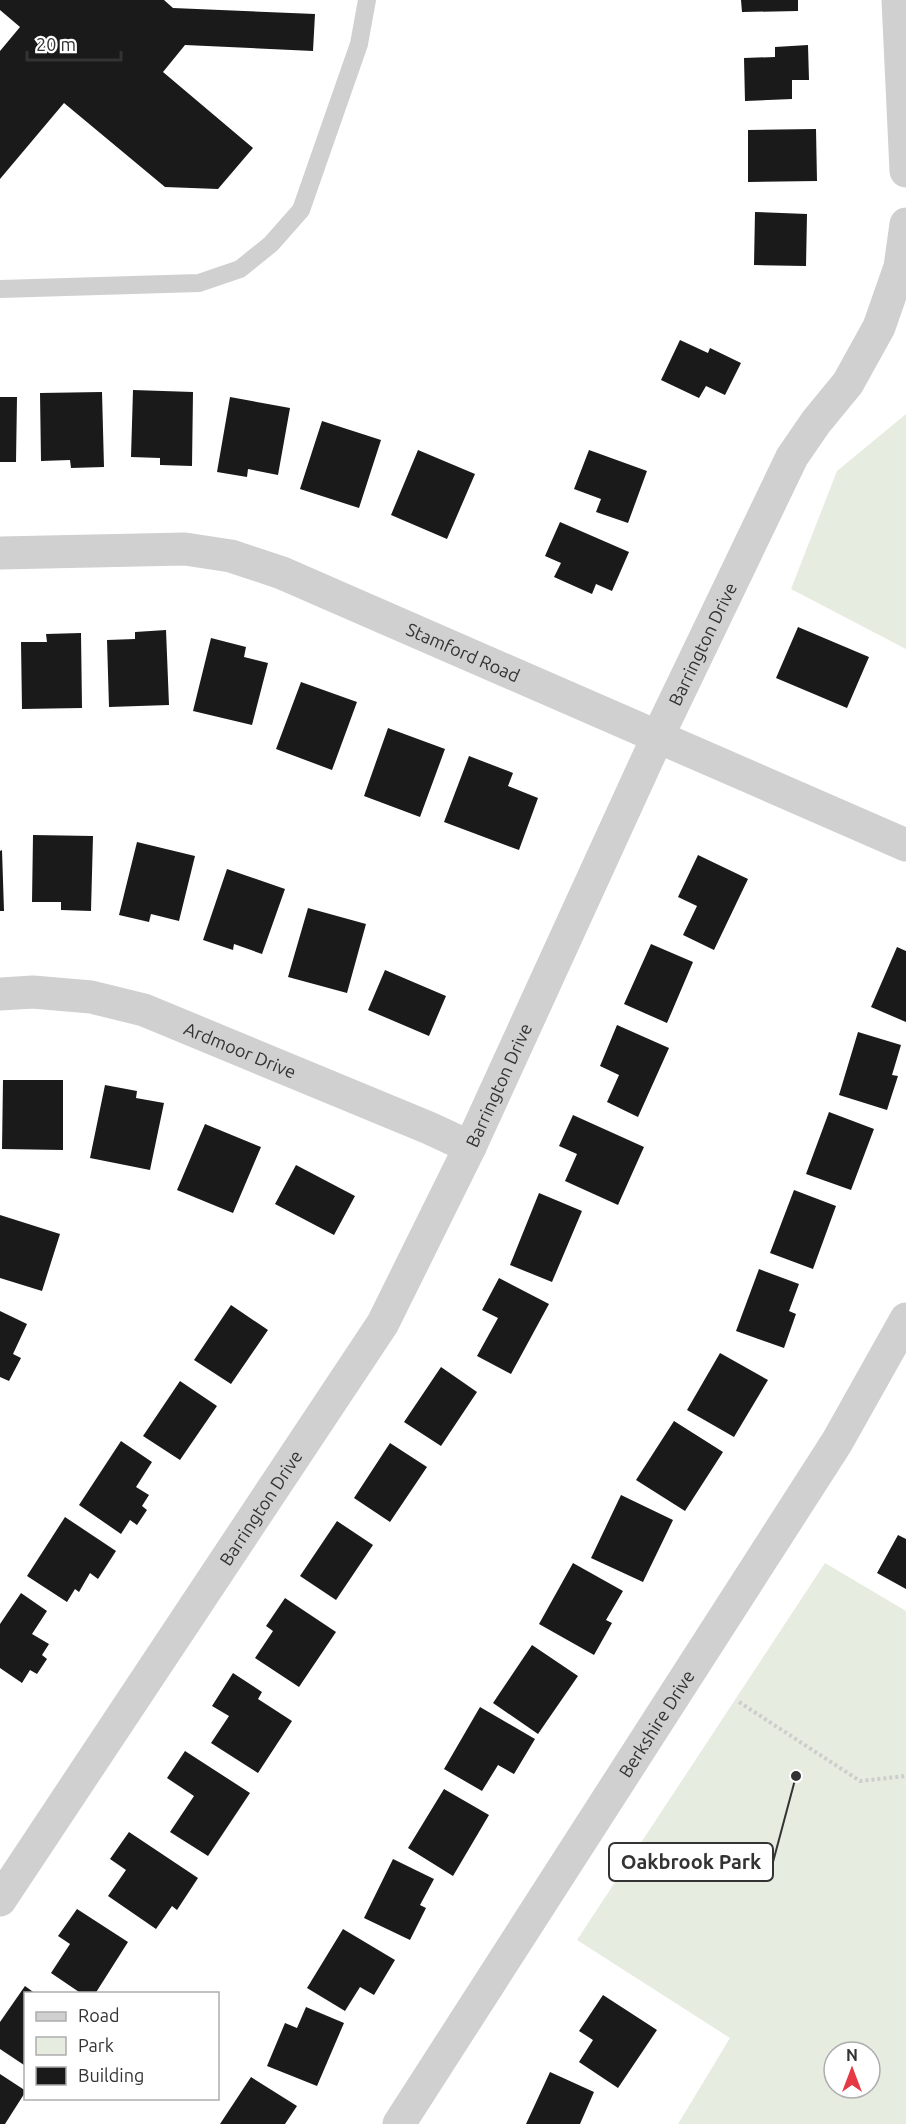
<svg xmlns="http://www.w3.org/2000/svg" width="906" height="2124" font-family="Ubuntu,sans-serif">
<style>
.green{fill:#e6ecdf;fill-rule:evenodd}
.building{fill:#1a1a1a}
.lines{fill:none;stroke-linecap:round;stroke-linejoin:round}
.path{stroke:#cdcdcd;stroke-width:4;stroke-dasharray:3 3;stroke-linecap:butt}
.lane{stroke:#d0d0d0;stroke-width:18}
.street{stroke:#d0d0d0;stroke-width:33}
.labels{text-anchor:middle;dominant-baseline:central;stroke-width:6;stroke-linejoin:round;paint-order:stroke}
.street-label{font-size:18px;fill:#333;stroke:#fff}
.leader{fill:none;stroke:#333;stroke-width:2}
.callout-dot{fill:#333;stroke:#fff;stroke-width:2}
.callout{fill:#fff;stroke:#333;stroke-width:2}
.callout-label{font-size:20px;text-anchor:middle;font-weight:bold;fill:#333}
</style>
<rect width="100%" height="100%" fill="#fff"/>
<path class="green" d="M906 414V649L791 589 837 471Z
M825 1563 906 1611V2124H678L730 2038 577 1940ZM834 2052H870V2088H834Z"/>
<path class="building" d="M0 0H164L173 8 315 14 313 51 185 45 163 72 253 148 218 189 165 187 64 103 0 179V51L20 27 0 10Z
M741 0H798V11L742 12Z
M808 45 809 80H792V99L745 101 744 58 775 57V47Z
M816 129 817 181 748 182V130Z
M755 212 807 214 806 266 754 265Z
M680 340 708 353 710 348 741 363 725 395 706 386 699 398 661 380Z
M133 390 193 392 192 466 160 465V458L131 457Z
M102 392 104 467 71 468 70 460 41 461 40 393Z
M0 397H17L16 462H0Z
M230 397 290 408 278 475 248 469 247 477 217 472Z
M322 421 381 440 359 508 300 489Z
M418 450 475 474 447 539 391 515Z
M589 450 647 471 628 523 596 512 601 499 574 489Z
M560 522 629 552 612 591 596 584 592 594 554 577 561 563 545 556Z
M798 627 869 657 847 708 776 678Z
M166 630 169 705 109 707 107 640 135 639V632Z
M81 633 82 708 22 709 21 642H47L46 634Z
M211 638 246 647 244 657 268 663 252 725 193 711Z
M301 682 357 702 332 770 276 749Z
M388 728 445 749 420 817 364 796Z
M469 756 513 773 508 786 538 798 519 850 444 822Z
M33 835 93 836 91 911 61 910V902H32Z
M137 842 195 856 179 921 151 914 149 922 119 915Z
M2 850 4 911H0V851Z
M698 855 748 879 714 950 683 935 697 906 678 897Z
M227 869 285 889 262 954 234 944 233 950 203 940Z
M308 908 366 924 347 993 288 977Z
M651 944 693 962 667 1023 624 1004Z
M897 947 906 951V1022L871 1007Z
M385 970 446 996 429 1036 368 1010Z
M617 1025 669 1048 638 1117 607 1102 619 1075 600 1066Z
M858 1032 901 1045 892 1075 898 1076 887 1110 839 1095Z
M3 1080H63V1150L2 1149Z
M105 1085 137 1091 136 1098 164 1103 150 1170 90 1158Z
M829 1112 874 1129 851 1190 806 1174Z
M573 1115 644 1147 618 1205 565 1181 577 1154 559 1146Z
M205 1124 261 1147 233 1213 177 1190Z
M296 1165 355 1196 334 1235 275 1204Z
M794 1190 836 1206 813 1269 770 1253Z
M539 1193 582 1211 552 1282 510 1265Z
M0 1215 60 1234 42 1291 0 1278Z
M759 1269 799 1284 789 1311 796 1314 784 1348 736 1331Z
M499 1278 549 1304 511 1374 477 1356 498 1318 482 1310Z
M231 1305 268 1330 231 1384 194 1360Z
M0 1311 27 1324 13 1354 21 1358 9 1381 0 1377Z
M720 1353 768 1380 734 1437 687 1410Z
M441 1367 477 1392 441 1446 404 1422Z
M180 1381 217 1406 180 1460 143 1436Z
M674 1421 723 1452 685 1511 636 1480Z
M121 1441 152 1462 136 1487 149 1495 142 1506 147 1510 137 1525 130 1520 121 1534 79 1505Z
M390 1443 427 1467 390 1522 354 1498Z
M621 1495 673 1520 643 1582 591 1558Z
M65 1517 116 1551 98 1579 90 1573 79 1592 75 1589 67 1602 27 1576Z
M337 1521 373 1545 336 1600 300 1576Z
M898 1535 906 1539V1589L877 1573Z
M573 1563 623 1591 606 1620 612 1623 594 1655 539 1624Z
M21 1593 47 1611 32 1634 49 1644 42 1655 47 1659 37 1674 30 1670 22 1683 0 1668V1624Z
M285 1598 336 1632 299 1687 255 1658 273 1631 266 1626Z
M532 1645 578 1676 538 1734 493 1703Z
M233 1673 262 1692 258 1699 292 1721 258 1773 211 1743 229 1716 212 1706Z
M480 1707 535 1739 514 1774 498 1765 482 1791 444 1769Z
M185 1751 250 1793 208 1856 170 1832 194 1796 167 1778Z
M444 1789 489 1815 453 1876 408 1848Z
M129 1832 198 1878 177 1910 172 1906 156 1929 108 1896 126 1870 110 1859Z
M393 1859 434 1879 420 1905 426 1908 410 1940 364 1918Z
M77 1909 128 1942 95 1994H82L51 1973 70 1944 58 1936Z
M343 1929 395 1960 374 1995 360 1987 345 2011 307 1988Z
M25 1986 36 1994H26V2062L24 2065 0 2049V2022Z
M603 1995 657 2030 618 2088 579 2062 593 2040 579 2031Z
M306 2007 344 2023 317 2086 267 2066 285 2023 297 2028Z
M550 2072 594 2092 580 2124H526Z
M0 2074 26 2091 5 2124H0Z
M251 2077 297 2106 285 2124H220Z"/>
<g class="lines">
<path class="path" d="M739 1702 860 1781 906 1776"/>
<path class="lane" d="M0 289 199 283 240 269 271 244 301 210 359 44 367 0"/>
<g class="street">
<path d="M898 0 906 171"/>
<path id="s1" d="M0 553 185 549 231 556 282 573 906 845"/>
<path id="s2" d="M0 994 33 992 91 997 144 1010 429 1128 470 1147"/>
<path id="s3" d="M0 1900 383 1323 470 1147 658 736 792 457 816 422 848 383 879 327 900 267 906 224"/>
<path id="s4" d="M399 2124 837 1442 906 1319"/>
</g>
</g>
<g class="labels">
<g class="street-label">
<text stroke="none"><textPath href="#s3" startOffset="1443">Barrington Drive</textPath></text>
<text stroke="none"><textPath href="#s1" startOffset="483">Stamford Road</textPath></text>
<text stroke="none"><textPath href="#s2" startOffset="250">Ardmoor Drive</textPath></text>
<text stroke="none"><textPath href="#s3" startOffset="957">Barrington Drive</textPath></text>
<text stroke="none"><textPath href="#s3" startOffset="471">Barrington Drive</textPath></text>
<text stroke="none"><textPath href="#s4" startOffset="476">Berkshire Drive</textPath></text>
</g>
</g>
<path class="leader" d="M796 1776L773 1862"/>
<circle class="callout-dot" cx="796" cy="1776" r="6"/>
<rect class="callout" x="609" y="1843" width="164" height="38" rx="6"/>
<g class="callout-label">
<text x="691" y="1869">Oakbrook Park</text>
</g>
<rect x="24" y="1992" width="195" height="108" fill="#ffffff" stroke="#adadad" stroke-width="1.5"/>
<rect x="36" y="2012" width="30" height="9" fill="#d0d0d0" stroke="#adadad" stroke-width="1.5"/>
<text x="78" y="2022" font-size="18" fill="#333333">Road</text>
<rect x="36" y="2037" width="30" height="18" fill="#e6ecdf" stroke="#adadad" stroke-width="1.5"/>
<text x="78" y="2052" font-size="18" fill="#333333">Park</text>
<rect x="36" y="2067" width="30" height="18" fill="#1a1a1a" stroke="#adadad" stroke-width="1.5"/>
<text x="78" y="2082" font-size="18" fill="#333333">Building</text>
<g transform="translate(852 2070)"><circle r="28" fill="#ffffff" stroke="#adadad" stroke-width="1.5"/>
<path d="M0-4.5L10 22L0 15L-10 22Z" fill="#e63946"/>
<text y="-9" font-size="16" font-weight="bold" text-anchor="middle" fill="#333333">N</text>
</g>
<path d="M27 51v9h94v-9" fill="none" stroke="#333333" stroke-width="3"/>
<text x="36" y="51" font-size="18" fill="#333333" stroke="#ffffff" stroke-width="4.5" paint-order="stroke">20 m</text>
</svg>
